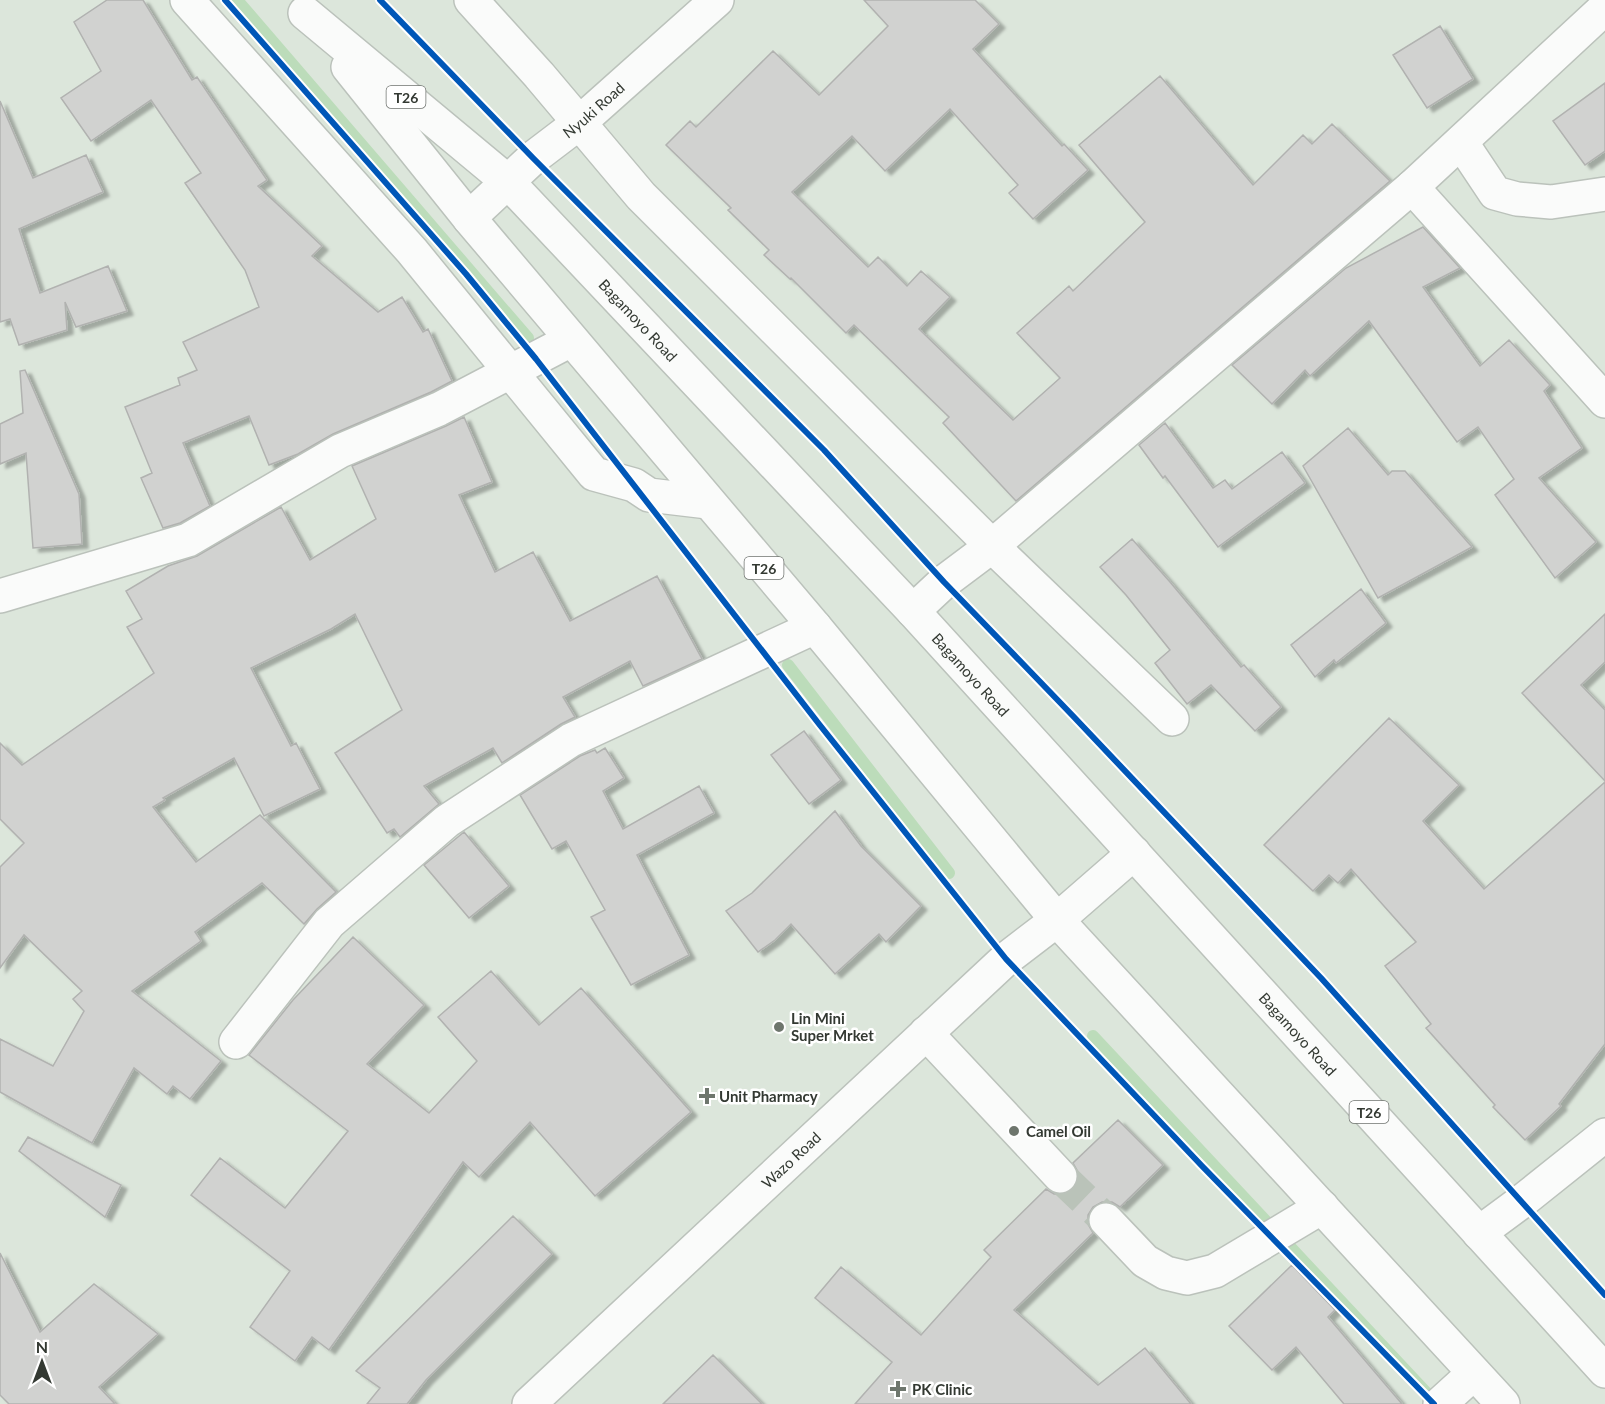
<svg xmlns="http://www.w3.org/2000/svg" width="1605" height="1404" viewBox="0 0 1605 1404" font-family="Lato,sans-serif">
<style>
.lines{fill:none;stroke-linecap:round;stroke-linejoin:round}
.stream{stroke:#bcdcba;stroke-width:12}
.building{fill:#d1d2d0;stroke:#b1b2b0;stroke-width:1.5;filter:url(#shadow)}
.minor-tunnel{stroke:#bac3b9;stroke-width:33;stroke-dasharray:33 16;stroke-linecap:butt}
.minor-casing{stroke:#bbc2bb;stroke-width:36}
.major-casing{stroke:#bbc2bb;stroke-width:36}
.highway-casing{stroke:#bbc2bb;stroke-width:36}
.minor{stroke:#fafbfa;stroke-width:33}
.major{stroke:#fafbfa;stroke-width:33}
.highway{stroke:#fafbfa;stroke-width:33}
.cycleway-casing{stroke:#fff;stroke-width:10}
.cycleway{stroke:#0057b8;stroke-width:6}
.poi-dot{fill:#6e766d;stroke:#fff;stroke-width:2}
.labels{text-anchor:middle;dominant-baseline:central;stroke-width:5;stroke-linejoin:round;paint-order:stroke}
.shield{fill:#fff;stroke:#707470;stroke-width:1.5}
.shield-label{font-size:14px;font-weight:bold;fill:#333932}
.street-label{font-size:15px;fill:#333932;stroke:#fff}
.poi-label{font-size:15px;font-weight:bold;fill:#333932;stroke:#fff;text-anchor:start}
</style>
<defs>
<filter id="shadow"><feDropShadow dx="6" dy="4" stdDeviation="1.5" flood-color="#0004"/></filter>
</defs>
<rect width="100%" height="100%" fill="#dce6db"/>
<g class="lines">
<path class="stream" d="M237,0l291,338
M788,665l161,208
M1093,1036l344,368"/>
</g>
<path class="building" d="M107,0h36l49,80 5,-3 70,103 -9,6 64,60 -10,10 66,56 24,-15 21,35 5,-3 24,52 -21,11 -98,42 -35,20 -29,11 -20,-49 -66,27 27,63 -30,17 -17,5 -22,-50 11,-5 -27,-66 55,-22 -2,-7 19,-8 -14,-28 76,-35 -14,-37 -60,-87 16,-10 -50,-73 -60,41 -30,-43 40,-27 -27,-49z
M864,0h111l24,24 -26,25 89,97 2,-2 24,26 -55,49 -24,-26 9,-8 -68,-76 -65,62 -33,-35 -60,56 76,75 10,-10 29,29 14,-15 29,26 -31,32 94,91 47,-42 -43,-45 52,-47 4,5 72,-69 -66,-77 81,-69 93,109 50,-50 9,9 20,-20 58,57 -374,320 -73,-78 6,-6 -95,-92 -8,8 -55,-55 -1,1 -26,-24 5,-5 -41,-40 3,-2 -65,-63 24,-24 6,6 77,-76 46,44 69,-69z
M1440,26l33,53 -46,29 -34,-53z
M1605,83v68l-20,14 -32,-44z
M0,101l33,77 53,-23 17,37 -84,37 21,64 68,-27 19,45 -51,16 -11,-25 2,28 -48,15 -9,-26 -10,3z
M1423,227l37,41 -37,19 57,79 29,-26 41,45 -6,6 38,57 -43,30 57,64 -41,36 -60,-83 19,-16 -36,-52 -21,15 -88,-121 -59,55 -5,-6 -33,34 -40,-39 114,-97z
M25,370l54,124 3,50 -49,4 -7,-95 -26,11v-40l23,-11 -3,-42z
M464,417l28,65 -33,13 36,77 38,-20 37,69 87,-45 45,83 -59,27 -13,-25 -67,36 12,20 -14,7 -59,39 -9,-15 -69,38 15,18 -39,33 -6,-8 -7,4 -52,-80 67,-43 -47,-96 -24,15 -80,39 40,78 5,-3 24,46 -56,27 -30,-58 -71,40 2,2 -12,7 43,55 64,-47 76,77 -19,17 -13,15 -42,-41 -67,49 6,9 -69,50 89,70 -31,38 -17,-13 -6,8 -33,-26 -42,75 -92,-51v-53l53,27 31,-55 -11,-12 9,-8 -58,-56 -24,33v-101l24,-24 -24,-24v-76l22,22 132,-92 -27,-46 15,-8 -16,-28 42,-25 29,-10 84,-49 29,53 66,-41 -24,-53 94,-40z
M1165,423l48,65 12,-8 7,9 50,-37 23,31 -87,64 -53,-71 -2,2 -24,-33z
M1348,428l40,47 4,-4h13l67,76 -94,51 -75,-132z
M1132,539l38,43 71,85 3,-2 37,42 -26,24 -44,-46 -24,19 -32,-41 15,-13 -44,-55 -26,-28z
M1361,589l25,34 -50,40 -2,-3 -19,17 -24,-32z
M1605,614v48l-24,23 24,25v71l-83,-88z
M1389,718l70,67 -36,36 61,68 121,-107v262l-46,60 2,2 -36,34 -32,-33 2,-2 -69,-77 5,-4 -46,-58 31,-24 -65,-73 -13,14 -9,-8 -16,16 -49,-46z
M804,731l37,49 -32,24 -38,-49z
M605,748l19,30 -21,13 20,38 76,-43 15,27 -77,42 52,100 -58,30 -40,-68 14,-7 -39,-69 -14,8 -32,-54 60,-39 15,-6 2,3z
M835,811l26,35 60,60 -35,36 -7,-8 -44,40 -44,-50 -16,16 -17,12 -32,-41 26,-18z
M464,832l45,54 -40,32 -45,-53z
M353,937l71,68 -57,59 62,49 48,-52 -39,-44 53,-46 48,54 42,-37 110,124 -96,84 -65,-74 -51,55 -16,-15 -134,188 -17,-13 -17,24 -45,-34 40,-56 -99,-76 29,-37 65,50 63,-77 -99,-76 44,-55z
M1118,1120l45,45 -43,42 -8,-5h-10l-9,5 -5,8v9l5,9 -79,77 84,75 47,-37 46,56h-336l37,-42 -77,-64 26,-31 80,68 70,-78 -7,-7 62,-61 8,5h10l9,-5 5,-7v-10l-5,-9z
M28,1137l93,48 -16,32 -86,-66z
M513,1216l39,38 -126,126 -19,24h-40l13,-16 -24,-17z
M0,1253l40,79 54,-48 64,50 -59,53 16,17h-106l-9,-9z
M1292,1265l43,45 -7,7 74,87h-58l-48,-57 -24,23 -43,-44z
M713,1355l49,49h-99z"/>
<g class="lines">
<path class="minor-tunnel" d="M1060,1176l46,44"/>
<defs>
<g id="minor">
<path d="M187,0l225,251 182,223 40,11 15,10 59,7"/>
<path d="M471,0l68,75 102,121 351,350 180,173"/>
<path d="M1461,142l34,51 22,6 34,3 54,-8"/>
<path d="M1412,187l193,214"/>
<path id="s1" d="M469,218l64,-60 46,-35 138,-123"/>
<path d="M0,596l188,-56 152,-89 99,-42 132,-69"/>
<path d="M913,611l31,-29 48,-36 420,-359 193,-179"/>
<path d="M926,1033l134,143"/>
<path d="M236,1042l93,-119 118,-102 124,-81 244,-113"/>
<path d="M1106,1220l39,41 21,12 21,5 28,-7 107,-64"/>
<path d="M1479,1233l42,-31 84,-67"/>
<path d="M1440,1404l34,-31"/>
</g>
<g id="major">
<path id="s2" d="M529,1404l477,-445 51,-39 77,-67"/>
</g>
<g id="highway">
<path id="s3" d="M305,13l202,168 406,430 692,760"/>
<path d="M348,67l121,151 346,409 242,293 446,484"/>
</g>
</defs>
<use href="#minor" class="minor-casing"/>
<use href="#major" class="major-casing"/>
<use href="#highway" class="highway-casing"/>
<use href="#minor" class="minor"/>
<use href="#major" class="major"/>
<use href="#highway" class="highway"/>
<defs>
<path id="cycleway" d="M225,0l241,274 70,85 283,365 187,235 196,207 232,238
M380,0l153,158 291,292 120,132 129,134 248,262 284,317"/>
</defs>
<use href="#cycleway" class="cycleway-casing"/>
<use href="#cycleway" class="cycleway"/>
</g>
<g class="poi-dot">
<circle cx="779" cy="1027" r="6"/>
<path d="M704 1087h6v6h6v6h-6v6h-6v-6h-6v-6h6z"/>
<circle cx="1014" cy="1131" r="6"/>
<path d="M895 1380h6v6h6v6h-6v6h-6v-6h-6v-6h6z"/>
</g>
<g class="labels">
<g class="shield">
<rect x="386.5" y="86" width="39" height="22" rx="4.5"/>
<rect x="744.5" y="557" width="39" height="22" rx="4.5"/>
<rect x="1349.5" y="1101" width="39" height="22" rx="4.5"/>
</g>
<g class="shield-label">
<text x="406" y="97">T26</text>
<text x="764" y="568">T26</text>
<text x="1369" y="1112">T26</text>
</g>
<g class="street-label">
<text stroke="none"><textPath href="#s1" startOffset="165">Nyuki Road</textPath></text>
<text stroke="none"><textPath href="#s3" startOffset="454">Bagamoyo Road</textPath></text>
<text stroke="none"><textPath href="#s3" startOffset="940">Bagamoyo Road</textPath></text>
<text stroke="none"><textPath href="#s3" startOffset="1426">Bagamoyo Road</textPath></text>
<text stroke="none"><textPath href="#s2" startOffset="358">Wazo Road</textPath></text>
</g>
<g class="poi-label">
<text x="791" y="1018">Lin Mini<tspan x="791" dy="17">Super Mrket</tspan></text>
<text x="719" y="1096">Unit Pharmacy</text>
<text x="1026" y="1131">Camel Oil</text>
<text x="912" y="1389">PK Clinic</text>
</g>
</g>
<g transform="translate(42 1362)" stroke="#ffffff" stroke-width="4.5" paint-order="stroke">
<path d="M0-4.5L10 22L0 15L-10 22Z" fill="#333932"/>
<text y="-9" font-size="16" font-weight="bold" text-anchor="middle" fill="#333932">N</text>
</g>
</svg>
